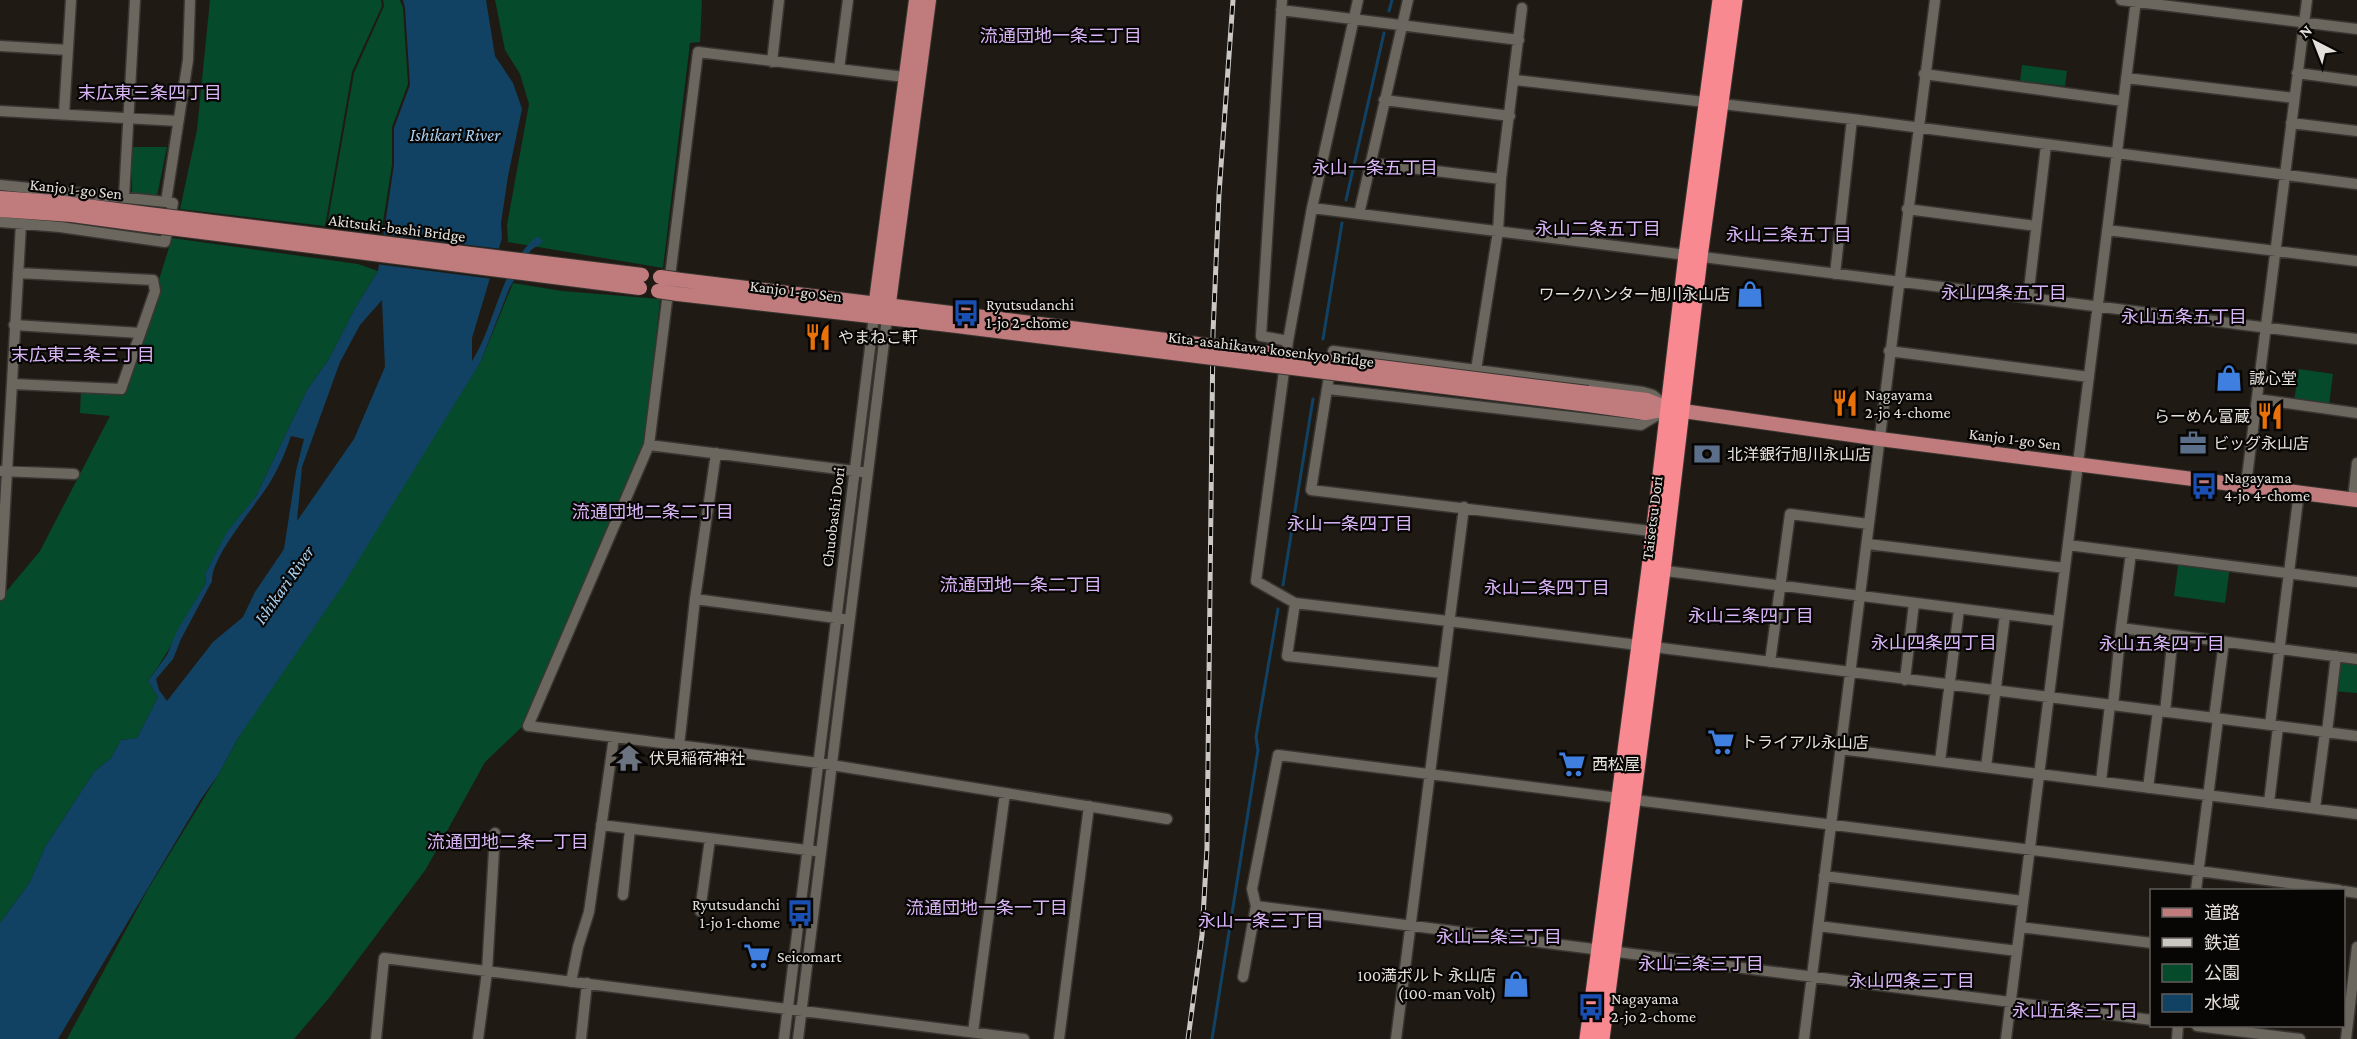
<svg xmlns="http://www.w3.org/2000/svg" width="2357" height="1039" viewBox="0 0 2357 1039" font-family="'Crimson Pro','Noto Sans JP',serif">
<style>
.green{fill:#054a2b}
.water{fill:#114264;fill-rule:evenodd}
.pier{fill:#1f1b14}
.lines{fill:none;stroke-linecap:round;stroke-linejoin:round}
.stream{stroke:#114264;stroke-width:3}
.minor-casing{stroke:#393632;stroke-width:13}
.major-casing{stroke:#393632;stroke-width:16}
.highway-casing{stroke:#393632;stroke-width:17}
.minor{stroke:#6b665e;stroke-width:10}
.major{stroke:#c07b7c;stroke-width:14}
.highway{stroke:#f98990;stroke-width:15}
.rail-casing{stroke:#cbc8c3;stroke-width:5}
.rail{stroke:#080604;stroke-width:3;stroke-dasharray:9;stroke-linecap:butt}
.major-bridge-casing{stroke:#393632;stroke-width:16;stroke-linecap:butt}
.major-bridge{stroke:#c07b7c;stroke-width:14}
.labels{text-anchor:middle;dominant-baseline:central;stroke-width:4.5;stroke-linejoin:round;paint-order:stroke}
.street-label{font-size:16px;fill:#e4e1dc;stroke:#080604}
.poi-label{font-size:16px;fill:#e4e1dc;stroke:#080604;text-anchor:start}
.neighbourhood-label{font-size:18px;fill:#d9b5f8;stroke:#080604}
.water-label{font-size:18px;font-style:italic;fill:#aad2f4;stroke:#080604}
</style>
<rect width="100%" height="100%" fill="#1f1b14"/>
<path class="green" d="M210,0h171l1,6 -30,66 -27,154 -145,-17 17,-79z
M383,0h17l3,8 5,76 -16,43v38l-11,69 -54,-8 27,-153 30,-67z
M495,0h207l-2,42 -10,1 -27,225 -155,-26 -1,-17 22,-121 -9,-30 -15,-24z
M2022,65l45,6 -2,15 -45,-5z
M132,147h35l-10,49 -25,-3z
M172,238l186,26 20,7 -24,39 -25,49 -22,31 -51,106 -29,37 -22,41 1,9c-20,33 -35,67 -58,98l10,16 -21,41 -16,2 -10,18 -17,14 -49,75 -15,35 -30,41v-324l40,-48 70,-135 -30,-3 1,-23 43,1z
M513,283l49,8 98,8 -15,147 -120,278 -40,38 -59,107 -97,129 -35,41h-227l81,-150 70,-114 20,-37 243,-377z
M2299,369l34,5 -4,31 -35,-4z
M2179,559l51,7 -5,37 -51,-7z
M2336,656l21,3v34l-26,-2z"/>
<path class="water" d="M403,0h83l9,56 18,27 9,26 -14,67 -7,47 1,15 -30,100v23c24,-37 29,-98 66,-125l5,6 -12,8 -22,39 -28,72 -138,224 -105,153 -20,37 -17,24 -143,240h-58v-116l30,-41 15,-35 49,-75 17,-14 10,-18 16,-2 21,-41 -10,-16 19,-26 10,-24 29,-48 -1,-9 22,-42 29,-36 51,-106 22,-31 25,-49 24,-39 16,-106v-37l16,-43 -5,-77zM382,300l3,67 -31,72 -57,82 5,-54 38,-105 20,-37zM291,436l13,3 -8,32 -12,78 -29,43 -12,25 -30,25 -46,59 -8,-11 -3,-11 17,-20 8,-20 31,-58c-1,-26 46,-77 60,-102 8,-14 14,-28 19,-43z"/>
<path class="pier" d="M380,234l122,15 -9,30 -117,-15z"/>
<g class="lines">
<path class="stream" d="M1389,11l3,-11
M1346,200l38,-167
M1323,339l19,-116
M1283,585l30,-186
M1212,1039l46,-289 -2,-13 22,-128"/>
<defs>
<path id="minor" d="M1282,0l-21,336 27,5
M1358,0l-46,208 -24,133 -32,240 39,22 153,18 909,115
M2121,0l236,29
M1281,10l238,30
M0,46l68,4
M772,62l7,-62
M839,69l9,-69
M2297,73l60,8
M1924,74l199,27
M913,78l-215,-26 -49,393 -121,281 291,37 348,56
M2126,78l168,20
M1515,80l337,39 505,65
M1384,100l126,16
M0,111l178,10
M64,114l7,-114
M2291,123l66,8
M1370,163l131,16
M0,185l166,17 22,-142 2,-60
M124,197l11,-197
M1312,208l1045,131
M1907,209l129,17
M1359,214l49,-214
M0,222l60,5 105,15 8,-39 -7,-1
M2107,230l250,31
M1835,274l17,-155
M2028,298l18,-153
M14,325l126,8
M1889,351l200,26
M1476,370l22,-139 3,-52 21,-171
M12,384l109,5 34,-98 -2,-11 -135,-7
M1328,389l313,36 20,-12
M2257,399l100,14
M649,445l213,27
M0,471l74,3
M2246,485l61,-485
M2353,499l4,-36
M1659,532l-348,-42 22,-139 310,41 10,3 11,9
M1868,544l197,24
M2068,545l289,37
M1658,570l400,51
M0,595l21,-371
M695,599l148,20
M1295,603l-8,53 155,17
M2121,628l236,31
M1770,662l20,-148 79,10
M1905,680l9,-77
M2113,706l8,-78 10,-75
M2165,712l8,-77
M2214,718l10,-76
M2270,725l29,-233
M2327,732l9,-76
M679,746l16,-147 21,-146
M1840,749l517,65
M1940,761l19,-152
M1986,767l19,-152
M2101,781l9,-76
M2148,788l10,-77
M2269,803l9,-76
M2315,808l10,-76
M601,825l214,26
M1824,876l199,25
M2196,890l22,-171
M2344,891l13,2
M623,895l7,-66
M1256,906l-4,-17 26,-134 921,116 140,19
M700,911l10,-72
M1818,926l199,25
M2020,927l132,16
M1243,977l13,-71 896,114
M571,982l7,-35 11,-35 25,-175
M2197,1026l103,13
M973,1032l32,-239
M376,1039l8,-81 640,81
M478,1039l9,-67 8,-139
M581,1039l6,-56
M784,1039l90,-723
M798,1039l89,-721
M1059,1039l30,-233
M1396,1039l68,-532
M1804,1039l131,-1039
M2006,1039l130,-1039
M2177,1039l1,-13
M2346,1039l11,-92"/>
<path id="major" d="M0,198l55,4 93,12
M0,210l72,5 74,10
M681,280l270,33
M678,294l271,31
M874,316l42,-316
M887,318l42,-318
M1588,393l59,7 22,9 211,30 477,61
M1588,405l57,8 22,-4"/>
<path id="highway" d="M1587,1039l62,-470 37,-314 34,-255
M1602,1039l61,-468 37,-314 35,-257"/>
</defs>
<use href="#minor" class="minor-casing"/>
<use href="#major" class="major-casing"/>
<use href="#highway" class="highway-casing"/>
<use href="#minor" class="minor"/>
<use href="#major" class="major"/>
<use href="#highway" class="highway"/>
<defs>
<path id="rail" d="M1188,1039l14,-104 5,-87 6,-515 6,-139 14,-194"/>
</defs>
<use href="#rail" class="rail-casing"/>
<use href="#rail" class="rail"/>
<defs>
<path id="major-bridge" d="M148,214l494,61
M146,225l494,63
M660,277l21,3
M658,291l20,3
M951,313l637,80
M949,325l639,80"/>
</defs>
<use href="#major-bridge" class="major-bridge-casing"/>
<use href="#major-bridge" class="major-bridge"/>
</g>
<defs>
<symbol id="shop-bare" viewBox="-9 -9 18 18"><path d="M-5-2.5h2.3a2.7 3.5 0 0 1 5.4 0H5L5.5 6h-11ZM-1.5-2.5h3a1.5 2.3 0 0 0-3 0Z" fill="#3f7fe0" stroke="#080604" stroke-width="2.5" paint-order="stroke"/></symbol>
<symbol id="bus-bare" viewBox="-9 -9 18 18"><path d="M-5-6H5V4H4V6H2V4H-2V6H-4V4H-5ZM-3.5-4V0h7V-4ZM-3.5 1.2v1.5H-2V1.2ZM2 1.2v1.5H3.5V1.2Z" fill="#1a4fb4" stroke="#080604" stroke-width="2.5" paint-order="stroke"/></symbol>
<symbol id="restaurant-bare" viewBox="-9 -9 18 18"><path d="M-5-6h1v4h1v-4h1v4h1v-4h1v5L-1.5 .5V6h-2V.5L-5-1ZM5-6V6H3V1.5H1.5Q1.5-4 5-6Z" fill="#e8710a" stroke="#080604" stroke-width="2.5" paint-order="stroke"/></symbol>
<symbol id="office-bare" viewBox="-9 -9 18 18"><path d="M-6-3h4V-5.5h4V-3h4V5H-6ZM-1-4.5V-3h2v-1.5ZM-6 0V1H6V0Z" fill="#5c6f8a" stroke="#080604" stroke-width="2.5" paint-order="stroke"/></symbol>
<symbol id="bank-bare" viewBox="-9 -9 18 18"><path d="M-6-4H6V4H-6ZM0-2.3a2.3 2.3 0 1 0 0 4.6a2.3 2.3 0 1 0 0-4.6Z" fill="#5c6f8a" stroke="#080604" stroke-width="2.5" paint-order="stroke"/></symbol>
<symbol id="supermarket-bare" viewBox="-9 -9 18 18"><path d="M-6-5.5h2.5l.6 2H6L4.5 2H-2.5L-4.4-4H-6ZM-1.5 3.2a1.3 1.3 0 1 0 .1 0ZM3 3.2a1.3 1.3 0 1 0 .1 0Z" fill="#3f7fe0" stroke="#080604" stroke-width="2.5" paint-order="stroke"/></symbol>
<symbol id="temple-bare" viewBox="-9 -9 18 18"><path d="M0-6L5-2H3V0L6.5 2.5H4V6H1.5V3h-3V6H-4V2.5H-6.5L-3 0V-2H-5Z" fill="#6b7280" stroke="#080604" stroke-width="2.5" paint-order="stroke"/></symbol>
</defs>
<g fill-rule="evenodd">
<use href="#shop-bare" x="1731" y="275" width="38" height="38"/>
<use href="#bus-bare" x="947" y="294" width="38" height="38"/>
<use href="#restaurant-bare" x="799" y="318" width="38" height="38"/>
<use href="#shop-bare" x="2210" y="359" width="38" height="38"/>
<use href="#restaurant-bare" x="1826" y="384" width="38" height="38"/>
<use href="#restaurant-bare" x="2251" y="397" width="38" height="38"/>
<use href="#office-bare" x="2174" y="424" width="38" height="38"/>
<use href="#bank-bare" x="1688" y="435" width="38" height="38"/>
<use href="#bus-bare" x="2185" y="467" width="38" height="38"/>
<use href="#supermarket-bare" x="1702" y="723" width="38" height="38"/>
<use href="#temple-bare" x="610" y="739" width="38" height="38"/>
<use href="#supermarket-bare" x="1553" y="745" width="38" height="38"/>
<use href="#bus-bare" x="781" y="894" width="38" height="38"/>
<use href="#supermarket-bare" x="738" y="937" width="38" height="38"/>
<use href="#shop-bare" x="1497" y="965" width="38" height="38"/>
<use href="#bus-bare" x="1572" y="988" width="38" height="38"/>
</g>
<g class="labels">
<g class="street-label">
<text transform="translate(76 189) rotate(6)">Kanjo 1-go Sen</text>
<text transform="translate(397 228) rotate(7)">Akitsuki-bashi Bridge</text>
<text transform="translate(796 291) rotate(7)">Kanjo 1-go Sen</text>
<text transform="translate(1271 349) rotate(7)">Kita-asahikawa kosenkyo Bridge</text>
<text transform="translate(2015 439) rotate(7)">Kanjo 1-go Sen</text>
<text transform="translate(833 517) rotate(-83)">Chuobashi Dori</text>
<text transform="translate(1652 518) rotate(-83)">Taisetsu Dori</text>
</g>
<g class="poi-label">
<text x="1730" y="294" text-anchor="end">ワークハンター旭川永山店</text>
<text x="986" y="304">Ryutsudanchi<tspan x="986" dy="18">1-jo 2-chome</tspan></text>
<text x="838" y="337">やまねこ軒</text>
<text x="2249" y="378">誠心堂</text>
<text x="1865" y="394">Nagayama<tspan x="1865" dy="18">2-jo 4-chome</tspan></text>
<text x="2250" y="416" text-anchor="end">らーめん富蔵</text>
<text x="2213" y="443">ビッグ永山店</text>
<text x="1727" y="454">北洋銀行旭川永山店</text>
<text x="2224" y="477">Nagayama<tspan x="2224" dy="18">4-jo 4-chome</tspan></text>
<text x="1741" y="742">トライアル永山店</text>
<text x="649" y="758">伏見稲荷神社</text>
<text x="1592" y="764">西松屋</text>
<text x="780" y="904" text-anchor="end">Ryutsudanchi<tspan x="780" dy="18">1-jo 1-chome</tspan></text>
<text x="777" y="956">Seicomart</text>
<text x="1496" y="975" text-anchor="end">100満ボルト 永山店<tspan x="1496" dy="18">(100-man Volt)</tspan></text>
<text x="1611" y="998">Nagayama<tspan x="1611" dy="18">2-jo 2-chome</tspan></text>
</g>
<g class="neighbourhood-label">
<text x="1061" y="36">流通団地一条三丁目</text>
<text x="150" y="93">末広東三条四丁目</text>
<text x="1375" y="168">永山一条五丁目</text>
<text x="1598" y="229">永山二条五丁目</text>
<text x="1789" y="235">永山三条五丁目</text>
<text x="2004" y="293">永山四条五丁目</text>
<text x="2184" y="317">永山五条五丁目</text>
<text x="83" y="355">末広東三条三丁目</text>
<text x="653" y="512">流通団地二条二丁目</text>
<text x="1350" y="524">永山一条四丁目</text>
<text x="1021" y="585">流通団地一条二丁目</text>
<text x="1547" y="588">永山二条四丁目</text>
<text x="1751" y="616">永山三条四丁目</text>
<text x="1934" y="643">永山四条四丁目</text>
<text x="2162" y="644">永山五条四丁目</text>
<text x="508" y="842">流通団地二条一丁目</text>
<text x="987" y="908">流通団地一条一丁目</text>
<text x="1261" y="921">永山一条三丁目</text>
<text x="1499" y="937">永山二条三丁目</text>
<text x="1701" y="964">永山三条三丁目</text>
<text x="1912" y="981">永山四条三丁目</text>
<text x="2075" y="1011">永山五条三丁目</text>
</g>
<g class="water-label">
<text x="455" y="135">Ishikari River</text>
<text transform="translate(284 585) rotate(-55)">Ishikari River</text>
</g>
</g>
<rect x="2150" y="889" width="195" height="138" fill="#080604" stroke="#605e5a" stroke-width="1.5"/>
<rect x="2162" y="908" width="30" height="9" fill="#c07b7c" stroke="#605e5a" stroke-width="1.5"/>
<text x="2204" y="919" font-size="18" fill="#e4e1dc">道路</text>
<rect x="2162" y="938" width="30" height="9" fill="#cbc8c3" stroke="#605e5a" stroke-width="1.5"/>
<text x="2204" y="949" font-size="18" fill="#e4e1dc">鉄道</text>
<rect x="2162" y="964" width="30" height="18" fill="#054a2b" stroke="#605e5a" stroke-width="1.5"/>
<text x="2204" y="979" font-size="18" fill="#e4e1dc">公園</text>
<rect x="2162" y="994" width="30" height="18" fill="#114264" stroke="#605e5a" stroke-width="1.5"/>
<text x="2204" y="1009" font-size="18" fill="#e4e1dc">水域</text>
<g transform="translate(2315 42) rotate(318)" stroke="#080604" stroke-width="4.5" paint-order="stroke">
<path d="M0-4.5L10 22L0 15L-10 22Z" fill="#e4e1dc"/>
<text y="-9" font-size="16" font-weight="bold" text-anchor="middle" fill="#e4e1dc">N</text>
</g>
</svg>
